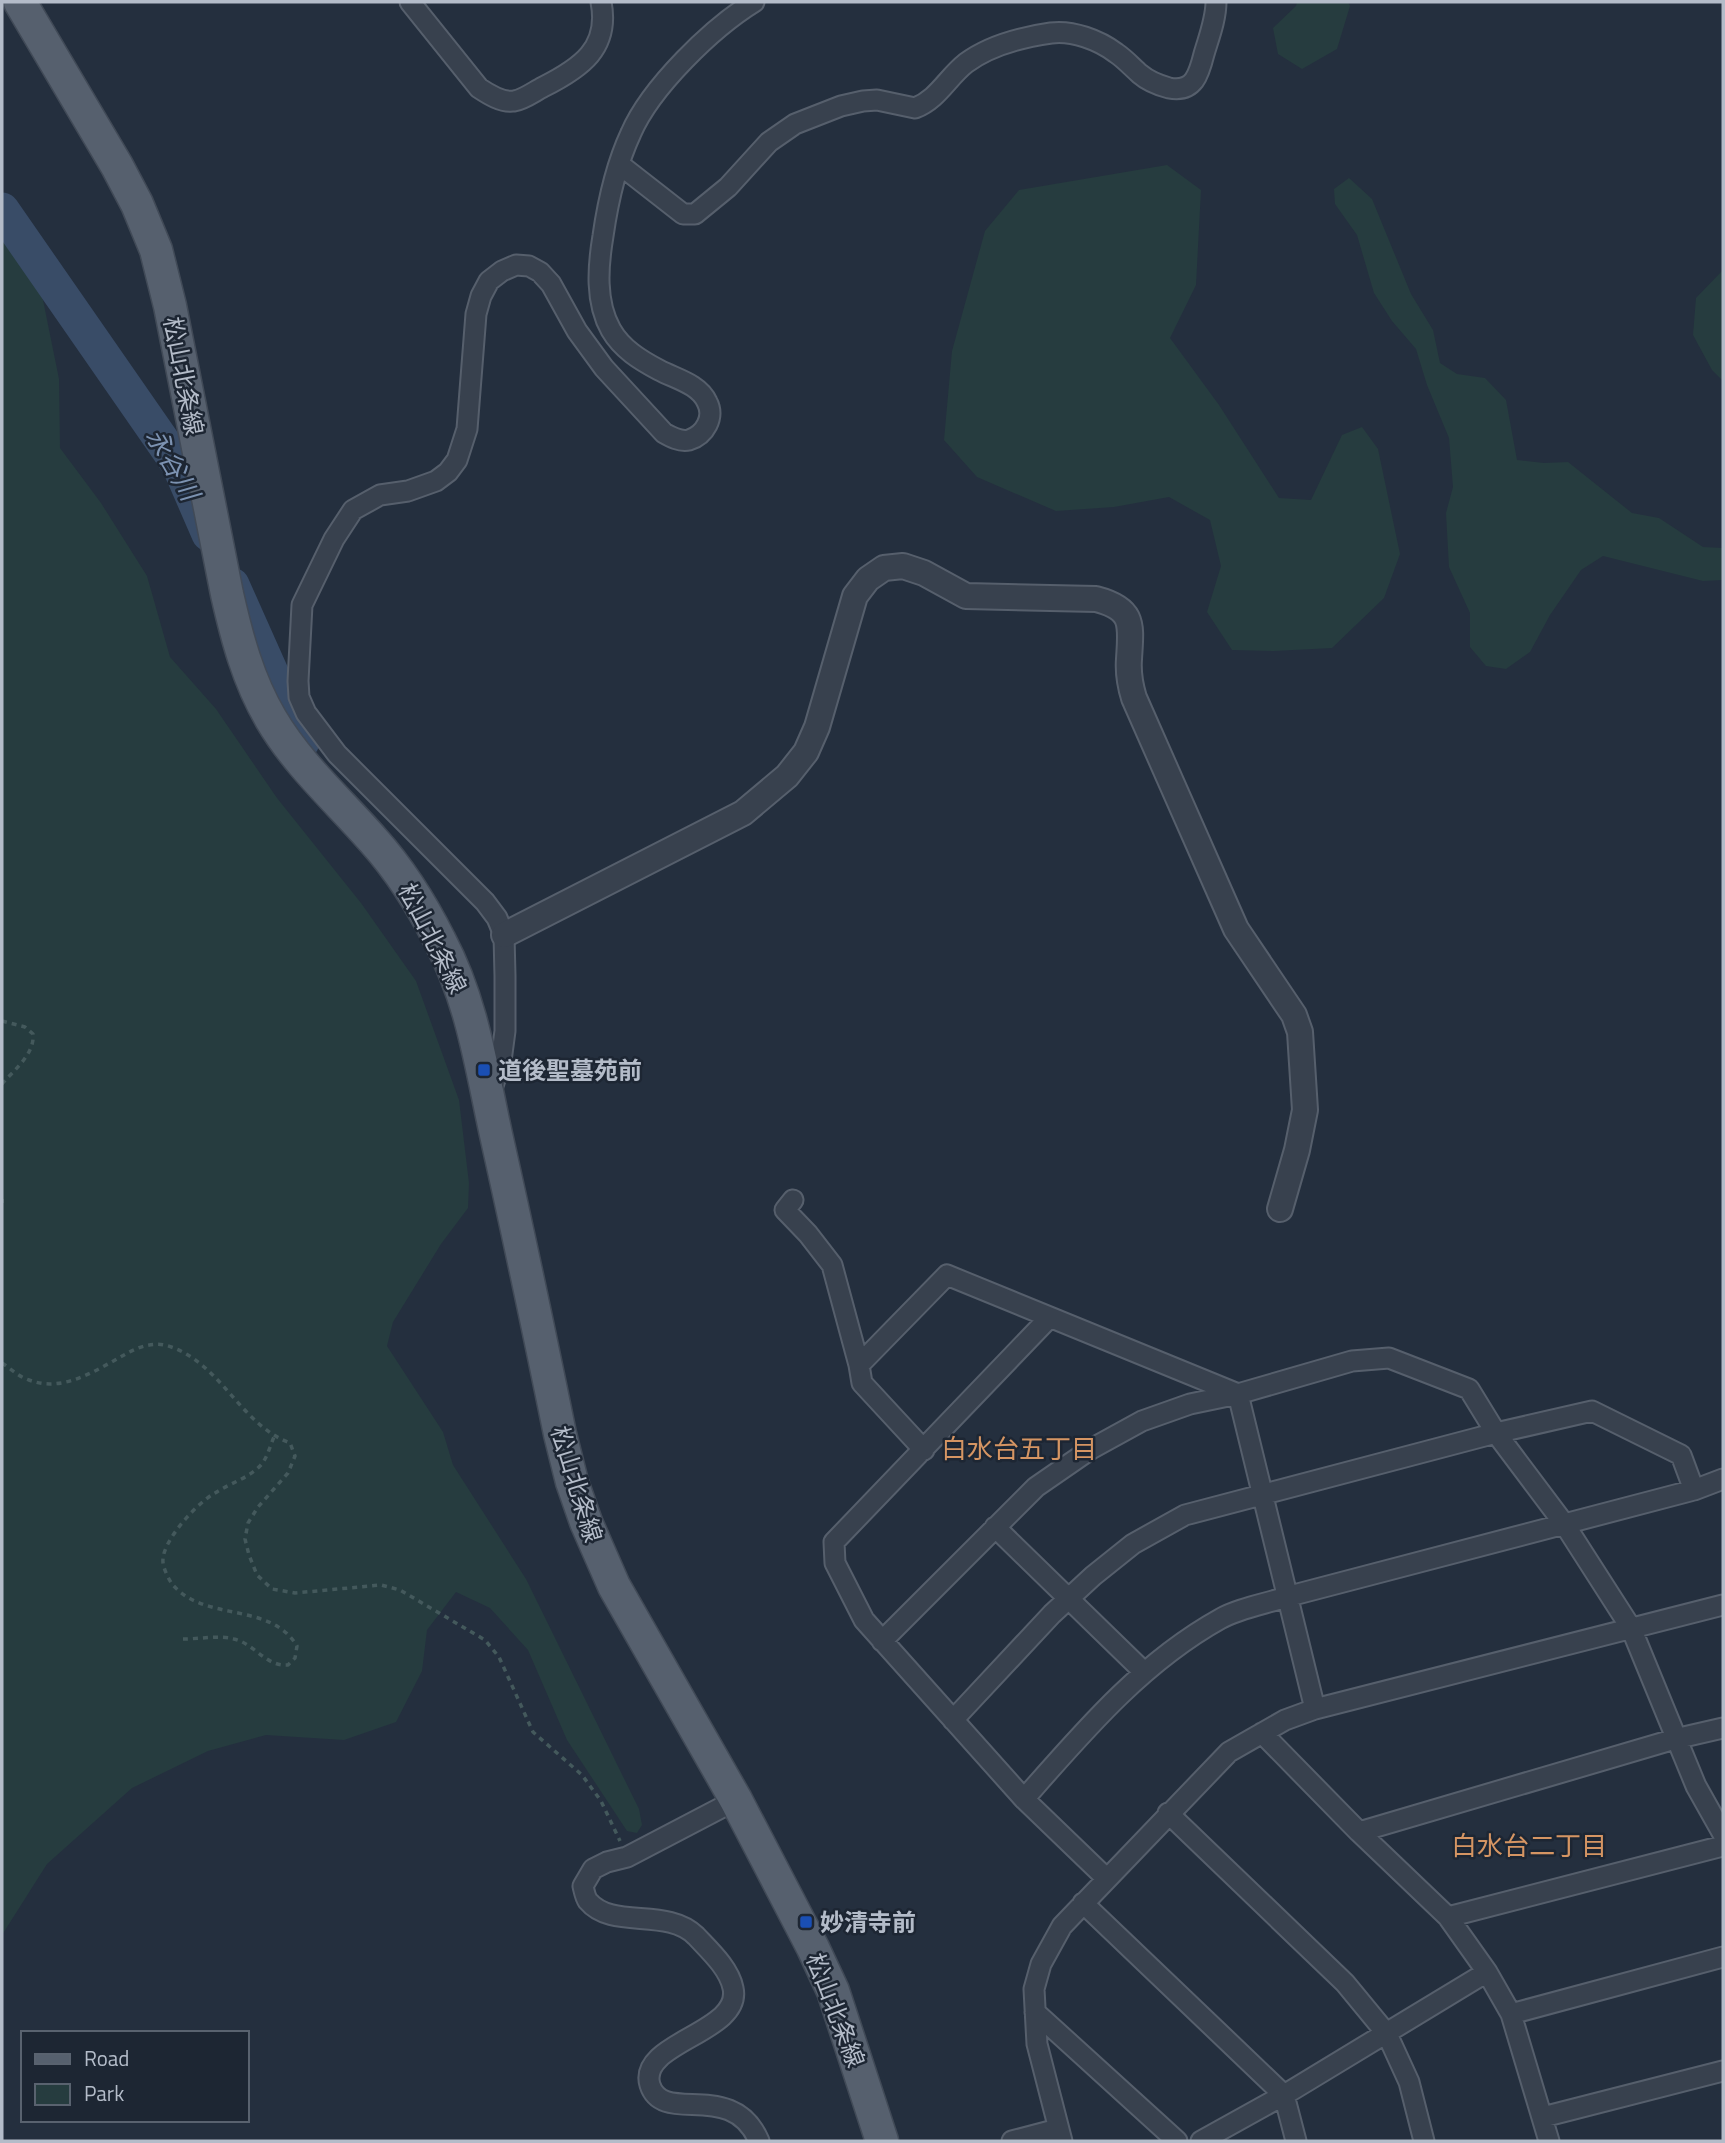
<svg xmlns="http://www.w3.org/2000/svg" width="1725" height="2143" viewBox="0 0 1725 2143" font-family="'Titillium Web','Noto Sans JP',sans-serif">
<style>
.green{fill:#263c3f}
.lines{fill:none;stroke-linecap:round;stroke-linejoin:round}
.river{stroke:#394c67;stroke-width:35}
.minor-casing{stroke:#565f6c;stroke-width:23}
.tertiary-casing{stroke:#565f6c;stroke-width:28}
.primary-casing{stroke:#414a57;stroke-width:35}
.path{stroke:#44595c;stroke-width:3.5;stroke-dasharray:5 5;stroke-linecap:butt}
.minor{stroke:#38414e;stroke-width:19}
.tertiary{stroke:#38414e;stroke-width:24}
.primary{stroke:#56606e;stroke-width:32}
.transit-dot{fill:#1a4fb4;stroke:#1d2633;stroke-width:2.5}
.labels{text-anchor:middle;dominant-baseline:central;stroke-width:5;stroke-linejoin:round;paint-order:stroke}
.street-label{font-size:24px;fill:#b4bcc9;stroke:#1d2633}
.poi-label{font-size:24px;font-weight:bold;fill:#b4bcc9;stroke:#1d2633;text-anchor:start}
.water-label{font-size:26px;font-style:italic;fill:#7c92b1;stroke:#1d2633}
.neighbourhood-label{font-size:26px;fill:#d59563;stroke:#1d2633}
</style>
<rect width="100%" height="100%" fill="#242f3e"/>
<path class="green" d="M1297,2h51l2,4 -13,43 -35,20 -24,-15 -5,-26 23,-22z
M1167,165l34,25 -5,95 -26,53 49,67 60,93 32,2 31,-65 20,-8 16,22 22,105 -16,44 -52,50 -58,3 -42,-1 -25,-38 14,-46 -11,-46 -41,-23 -55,10 -58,4 -79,-34 -33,-37 8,-89 33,-120 34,-41z
M1349,178l23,21 39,95 22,36 7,33 17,11 28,4 21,22 11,60 27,3 24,-1 64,51 27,5 44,29 20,1v32l-20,1 -100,-25 -22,14 -31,45 -20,37 -24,17 -20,-3 -16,-19v-34l-21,-46 -3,-54 7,-26 -4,-49 -22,-53 -11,-36 -24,-28 -18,-28 -17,-58 -22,-31 -1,-15z
M2,226l20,31 21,43 16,79 1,69 41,55 46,73 23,81 46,52 61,89 84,105 55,78 43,119 10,83 -1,25 -27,36 -48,78 -6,24 56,86 10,33 73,114 113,230 3,16 -5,8 -10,-2 -60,-91 -39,-90 -38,-42 -34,-16 -29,38 -5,41 -26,51 -52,18 -78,-5 -58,16 -76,37 -85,76 -45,71z
M1723,270v111l-11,-11 -19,-35 3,-37z"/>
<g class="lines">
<path class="river" d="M2,210l177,255 30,69
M232,585l70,157"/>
<defs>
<path id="minor" d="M410,2l69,86c9,6 23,15 35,13 9,-1 21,-10 29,-14 38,-19 67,-39 58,-85
M619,164l64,50h12l33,-27 41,-45 26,-18 46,-18 22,-5 14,-1 38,8c23,-9 32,-30 51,-45 23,-17 57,-26 85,-30 21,-3 48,7 65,20 9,6 16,14 24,21 8,7 18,11 29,14 25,5 30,-14 35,-34 5,-17 12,-35 12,-52
M491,1092l10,-31 4,-30v-55l-1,-41 -7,-17 -12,-16 -148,-148 -31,-41 -7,-16 -1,-16 4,-76 32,-66 19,-29 27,-15 28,-4 28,-10 12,-9 9,-12 10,-31 9,-115 5,-18 8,-15 13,-10 14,-6 13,1 11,6 11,12 26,47 27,37 60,65c7,4 16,9 25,7 16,-5 26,-23 18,-38 -8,-18 -31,-23 -48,-32 -19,-10 -37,-21 -48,-40 -16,-28 -13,-64 -8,-94 5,-35 13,-71 28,-103 20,-46 81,-105 123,-131
M793,1200l-8,10 23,24 24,31 27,100
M1049,1318l-215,224 1,21 29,57 160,179 82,79
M1238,1394l77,315
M924,1450l-62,-67 -3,-18 88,-90 291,119
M995,1527l149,145
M882,1641l154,-154 55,-38 51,-28 48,-17 48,-10 114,-33 37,-3 80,31 27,44 69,92 66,103 65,158 27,48
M953,1720l99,-106 41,-38 40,-32 52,-29 311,-82 96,-22 89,44 13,35
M1262,1733l97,99 89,85 39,55 24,42 38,127
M1024,1799c59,-67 117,-136 196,-180 19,-11 45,-15 66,-22l408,-107 29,-11
M736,1800l-109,57 -20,5 -14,7 -10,17c1,4 2,11 5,15 24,29 79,6 108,35 13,14 33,32 37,52 10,45 -96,54 -83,97 13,41 82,-7 109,56
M1168,1813l177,170 42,51 22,48 15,59
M1359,1832l316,-93 48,-11
M1083,1903l201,192 12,46
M1448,1917l275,-71
M1035,2012l142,129
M1511,2014l212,-57
M1543,2117l180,-46
M1012,2141l46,-12
M1062,2141l-25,-97 -3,-55 7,-25 21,-38 167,-174 56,-32 30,-11 408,-104
M1201,2141l83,-46 203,-123"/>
<path id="tertiary" d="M504,935l239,-122 44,-37 19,-24 11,-25 38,-131 13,-17 16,-11 19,-2 21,7 42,23 130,3c39,10 35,26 33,60 -1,13 1,26 5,39l102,231 58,86 6,17 5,78 -8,40 -17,59"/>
<path id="primary" d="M20,2l97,164 20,38 19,46 14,56 57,288c10,44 21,86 44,125 27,46 67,81 102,121 27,30 49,65 67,101 33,62 42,131 57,198 22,98 43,197 63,295l12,48 14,40 28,64 122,214 77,148 20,43 49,150"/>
</defs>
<use href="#minor" class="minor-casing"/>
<use href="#tertiary" class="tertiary-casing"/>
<use href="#primary" class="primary-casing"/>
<path class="path" d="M2,1021l23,6 8,7c2,20 -19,36 -31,50
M2,1199v4
M2,1363c8,5 17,14 27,17 33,13 66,-9 95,-25 12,-7 27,-13 41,-10 55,15 74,79 125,98l5,13 -7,17 -30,34 -10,16 -3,16 4,16 8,20 15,14 23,4 86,-8 19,5 85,50 14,17 34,75 49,43 19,26 19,40
M183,1639c16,0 36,-4 51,0 21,5 32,28 54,26l7,-7 2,-12c-27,-45 -92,-23 -125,-62 -4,-6 -10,-18 -9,-25 1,-20 35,-57 52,-66 15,-10 32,-14 45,-27 7,-7 10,-20 14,-29"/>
<use href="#minor" class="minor"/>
<use href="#tertiary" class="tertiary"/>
<use href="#primary" class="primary"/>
</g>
<g class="transit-dot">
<rect x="477" y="1063" width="14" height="14" rx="3.5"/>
<rect x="799" y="1915" width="14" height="14" rx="3.5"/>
</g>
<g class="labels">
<g class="street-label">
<text transform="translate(184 376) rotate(79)">松山北条線</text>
<text transform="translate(433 938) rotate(63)">松山北条線</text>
<text transform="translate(577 1484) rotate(73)">松山北条線</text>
<text transform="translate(836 2010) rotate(69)">松山北条線</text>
</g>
<g class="poi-label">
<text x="498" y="1070">道後聖墓苑前</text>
<text x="820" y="1922">妙清寺前</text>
</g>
<g class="water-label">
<text transform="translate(173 464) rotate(60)">永谷川</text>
</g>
<g class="neighbourhood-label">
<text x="1019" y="1448">白水台五丁目</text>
<text x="1529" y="1845">白水台二丁目</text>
</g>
</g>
<rect width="1725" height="2143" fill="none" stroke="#b4bcc9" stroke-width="7"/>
<rect x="21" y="2031" width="228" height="91" fill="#1d2633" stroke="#59626f" stroke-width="2"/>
<rect x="35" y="2054" width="35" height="10" fill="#56606e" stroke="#59626f" stroke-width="2"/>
<text x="84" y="2066" font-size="21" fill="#b4bcc9">Road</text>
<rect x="35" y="2084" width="35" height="21" fill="#263c3f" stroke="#59626f" stroke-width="2"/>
<text x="84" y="2101" font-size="21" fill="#b4bcc9">Park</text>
</svg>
